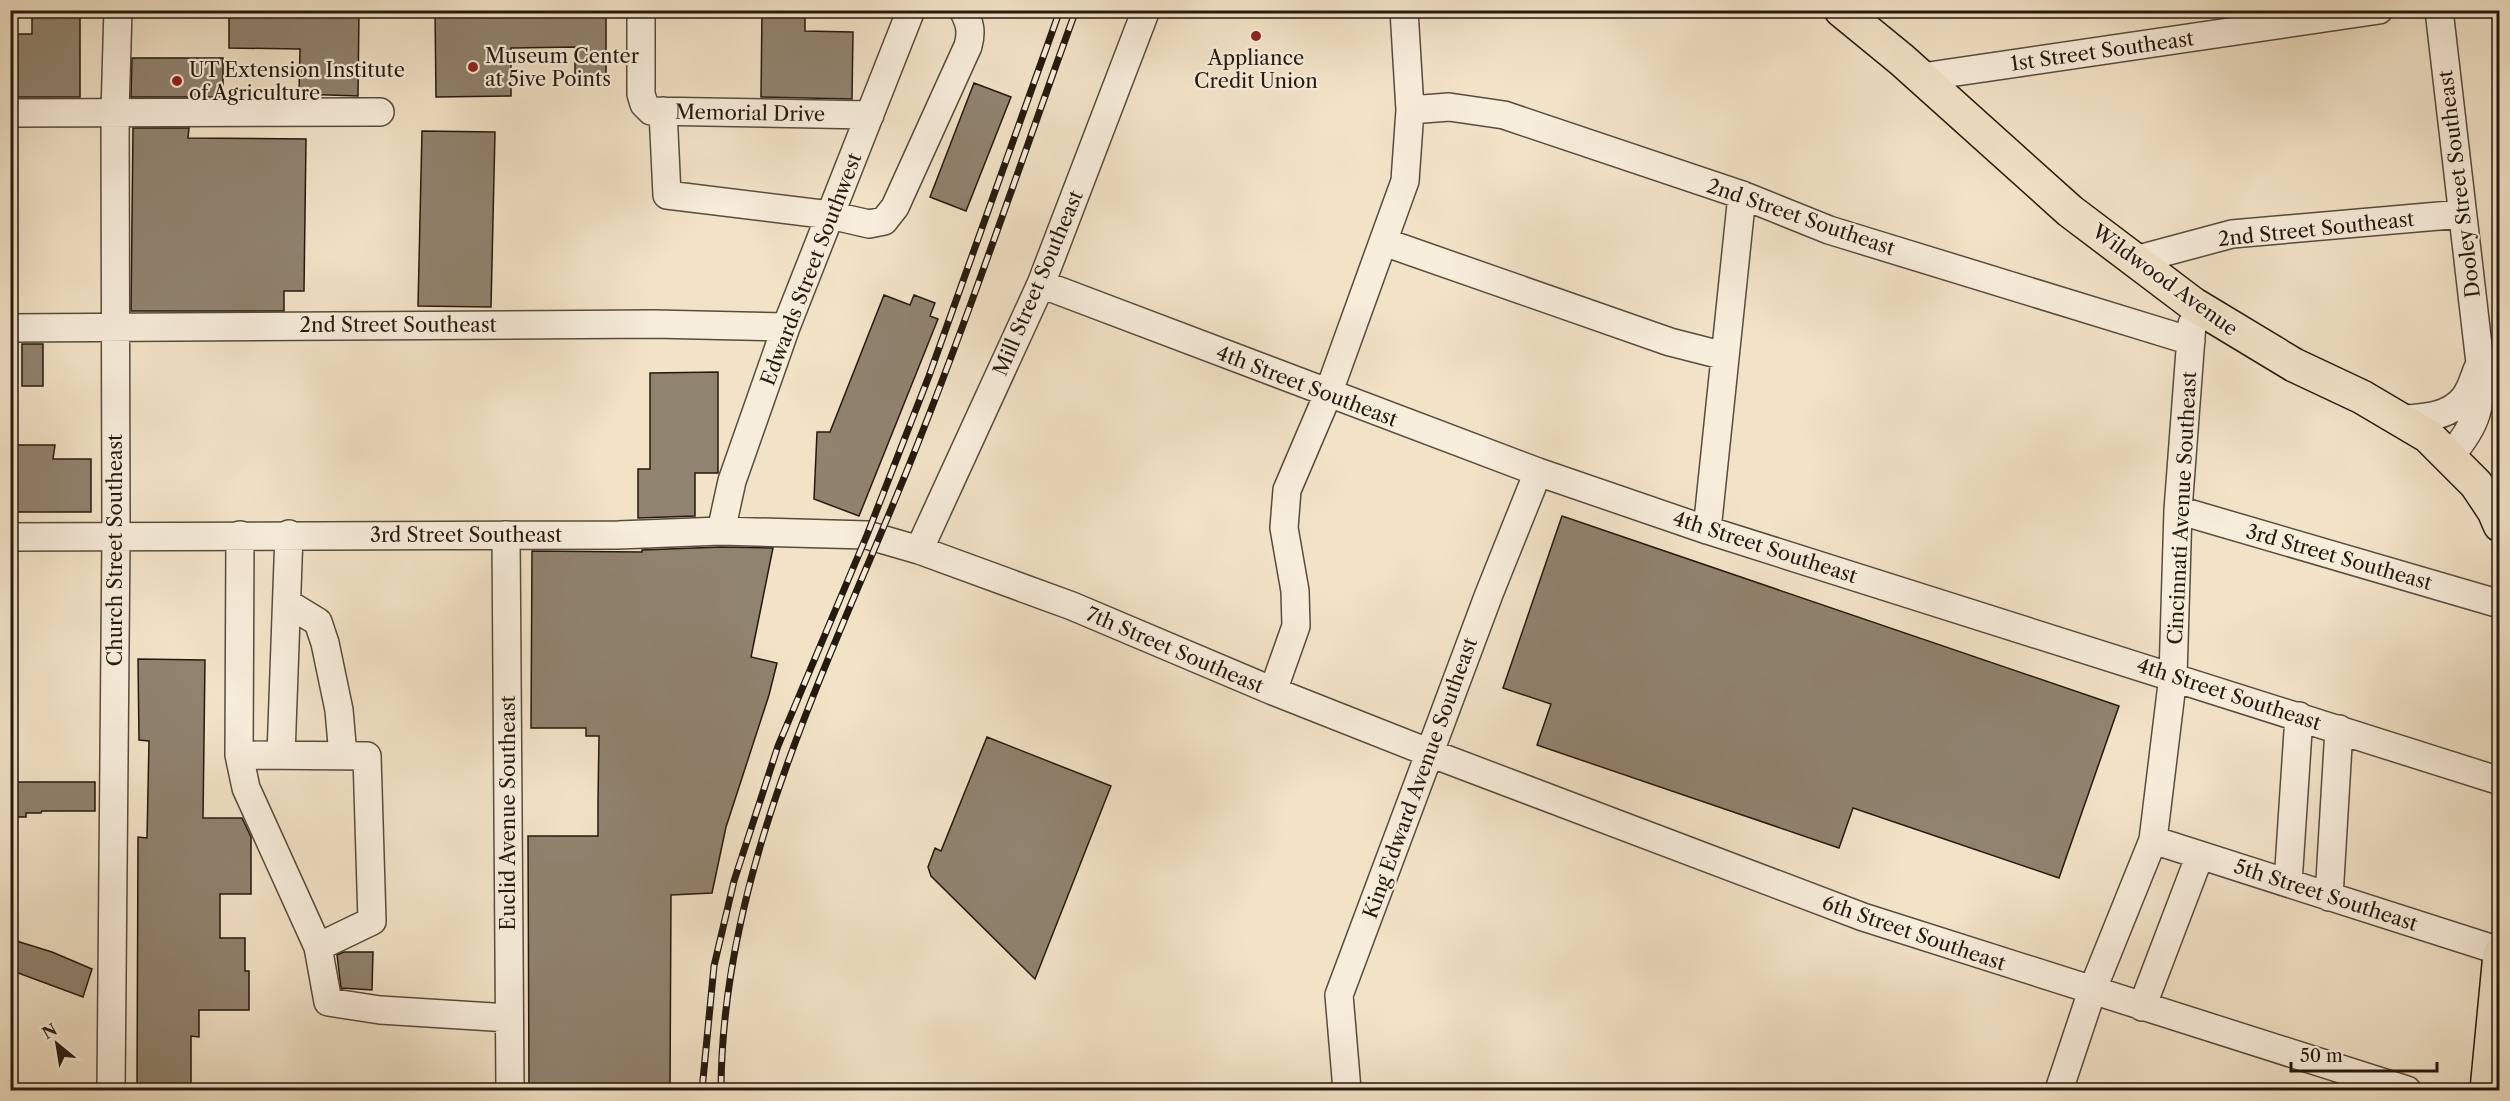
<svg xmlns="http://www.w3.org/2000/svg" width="2510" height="1101" viewBox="0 0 2510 1101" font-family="'Libre Caslon Text',serif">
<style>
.building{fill:#90836f;stroke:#251a0f;stroke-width:1.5}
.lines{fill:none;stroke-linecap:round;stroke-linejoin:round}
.minor-casing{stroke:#584c3d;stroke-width:30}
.major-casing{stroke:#251a0f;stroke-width:36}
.minor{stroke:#f7eddb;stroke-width:27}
.major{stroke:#f2e3c7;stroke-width:33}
.rail-casing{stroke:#251a0f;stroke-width:7}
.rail{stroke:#f7eddb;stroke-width:4.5;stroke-dasharray:14;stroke-linecap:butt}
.poi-dot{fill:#8f2418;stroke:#f7eddb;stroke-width:2}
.labels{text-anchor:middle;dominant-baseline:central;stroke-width:4.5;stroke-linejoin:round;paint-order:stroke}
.street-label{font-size:20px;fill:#251a0f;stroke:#f7eddb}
.poi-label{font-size:20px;fill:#251a0f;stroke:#f7eddb;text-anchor:start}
</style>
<rect width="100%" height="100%" fill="#f2e3c7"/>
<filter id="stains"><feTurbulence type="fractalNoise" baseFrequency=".00333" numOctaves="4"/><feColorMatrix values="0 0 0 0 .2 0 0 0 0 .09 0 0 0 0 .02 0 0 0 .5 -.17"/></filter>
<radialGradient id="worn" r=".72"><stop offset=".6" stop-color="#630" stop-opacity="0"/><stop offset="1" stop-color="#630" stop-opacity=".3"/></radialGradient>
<path class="building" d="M32,10h48v87h-64v-63h16z
M229,10h130l-1,86 -59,-2 1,-45 -71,-1z
M435,10h171v76h-31v-39l-64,1v48l-75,1z
M762,10h43v21l48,1 -1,67 -91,-2z
M132,58h91v39h-92z
M974,83l37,14 -45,114 -36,-14z
M133,128h56l-1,10 118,1 -2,152h-20v20h-153z
M422,131l73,1 -4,175 -73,-1z
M884,295l26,10 4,-10 21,8 -5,13 8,3 -79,197 -45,-17 3,-67h13z
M22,344h21v42h-21z
M718,372v101h-23v43l-57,2v-49h12v-96z
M10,445h45l-2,14h38v53h-81z
M1562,516l557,190 -60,172 -206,-70 -14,40 -302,-103 14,-41 -48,-16z
M721,547l52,1 -22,109 26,6 -8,32 -43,132 -14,66 -41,2 -1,195h-141l-1,-254h70v-36l1,-64h-13v-8h-55l1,-177 110,1v-2z
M138,659l67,1 -2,158h39l9,19v57h-31v44h25v33h4v39h-50v27l-8,-1v54h-54l1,-253 9,1 2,-97 -10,-1z
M987,737l124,49 -76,193 -104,-103 -3,-9 7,-19 6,3z
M10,782h85v29h-53l-1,2h-15v4h-16z
M10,939l42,13 40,17 -9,28 -73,-27z
M344,952h29l-1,38 -31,-2 -4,-33z"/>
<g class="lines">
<defs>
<path id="minor" d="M641,10v84l3,10 7,7 219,4
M2439,10l41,353c2,42 -2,61 -30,93
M1909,66l13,11 457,-67
M1410,110l39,-3 55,8 238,80 87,35 362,111
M663,111l4,84 163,20 39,9 15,-3 11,-14 73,-161c4,-14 2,-23 -5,-36
M10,113l370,-1
M1384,242l286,100 55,14
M2135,260l97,-26 230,-20
M1041,284l497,188 169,58 793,251
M10,328l644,-4 132,3
M2404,419c22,-1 47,-3 61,-22 6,-8 9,-19 12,-27
M2178,510l322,94
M1707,530l35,-335
M721,531l11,-50 54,-154 125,-317
M506,535l4,555
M10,537l608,-2 103,-4 146,4 52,15 153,56 201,85 157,62 433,164 544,173
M919,550l122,-266 105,-274
M287,603l31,19 7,21 14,67 4,46
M1273,691l23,-65 -1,-35 -11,-63 3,-38 41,-96 77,-213 5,-71 -6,-100
M239,755l128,1 5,165 -54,26 -72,-159 -7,-33 1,-220
M281,755l8,-221
M2153,840l347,111
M2288,883l11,-167
M2329,897l10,-168
M318,947l10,55 52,8 129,8
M2142,1007l58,-152
M111,1090l5,-555 -1,-423 3,-102
M1347,1090l-8,-95 150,-401 49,-122
M2059,1090l33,-99 61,-151 20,-164 5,-166 14,-186"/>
<path id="major" d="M1841,10l61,50 168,151 123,93 101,61 68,32 66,39 48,48 18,27 6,14
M2487,1090l13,-136"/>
</defs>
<use href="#minor" class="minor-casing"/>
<use href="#major" class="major-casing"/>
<use href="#minor" class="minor"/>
<use href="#major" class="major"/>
<defs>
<path id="rail" d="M702,1090l12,-124 20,-85 44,-135 89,-211 62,-159 131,-366
M721,1090c1,-222 108,-425 189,-627 60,-149 111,-302 166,-453"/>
</defs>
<use href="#rail" class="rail-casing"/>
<use href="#rail" class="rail"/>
</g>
<g class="poi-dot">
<circle cx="1256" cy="36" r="6"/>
<circle cx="473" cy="67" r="6"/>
<circle cx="177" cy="81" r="6"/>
</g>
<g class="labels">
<g class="street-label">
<text transform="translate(2102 51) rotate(-8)">1st Street Southeast</text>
<text transform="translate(750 113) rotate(1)">Memorial Drive</text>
<text transform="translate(2459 184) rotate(-97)">Dooley Street Southeast</text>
<text transform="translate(1801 217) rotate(19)">2nd Street Southeast</text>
<text transform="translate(2316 229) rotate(-6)">2nd Street Southeast</text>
<text transform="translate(811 269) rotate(-69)">Edwards Street Southwest</text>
<text transform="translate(2165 280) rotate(36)">Wildwood Avenue</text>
<text transform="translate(1038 283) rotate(-67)">Mill Street Southeast</text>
<text x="398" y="325">2nd Street Southeast</text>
<text transform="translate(1307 386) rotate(21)">4th Street Southeast</text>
<text transform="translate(2182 508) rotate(-87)">Cincinnati Avenue Southeast</text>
<text x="466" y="535">3rd Street Southeast</text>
<text transform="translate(1765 547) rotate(18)">4th Street Southeast</text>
<text transform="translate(115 550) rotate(-90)">Church Street Southeast</text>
<text transform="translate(2339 557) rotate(16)">3rd Street Southeast</text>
<text transform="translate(1175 650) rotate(23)">7th Street Southeast</text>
<text transform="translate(2229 694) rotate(18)">4th Street Southeast</text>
<text transform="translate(1420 778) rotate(-70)">King Edward Avenue Southeast</text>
<text transform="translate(508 813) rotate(-90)">Euclid Avenue Southeast</text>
<text transform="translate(2326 895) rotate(18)">5th Street Southeast</text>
<text transform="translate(1914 933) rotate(19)">6th Street Southeast</text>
</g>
<g class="poi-label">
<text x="485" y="56">Museum Center<tspan x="485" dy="23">at 5ive Points</tspan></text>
<text x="1256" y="58" text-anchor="middle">Appliance<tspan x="1256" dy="23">Credit Union</tspan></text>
<text x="189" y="70">UT Extension Institute<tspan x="189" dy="23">of Agriculture</tspan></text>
</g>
</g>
<rect width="2510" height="1101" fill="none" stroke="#f2e3c7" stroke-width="36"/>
<rect x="12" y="12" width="2486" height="1077" fill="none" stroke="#251a0f" stroke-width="3"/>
<rect x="18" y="18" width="2474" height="1065" fill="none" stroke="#251a0f" stroke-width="1.5"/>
<g transform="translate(57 1044) rotate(330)" stroke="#f7eddb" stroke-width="4.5" paint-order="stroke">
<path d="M0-4.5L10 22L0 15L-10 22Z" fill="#251a0f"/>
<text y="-9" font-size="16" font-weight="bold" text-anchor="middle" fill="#251a0f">N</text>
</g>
<path d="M2291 1062v9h146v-9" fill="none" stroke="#251a0f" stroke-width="3"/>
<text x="2300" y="1062" font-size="18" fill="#251a0f" stroke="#f7eddb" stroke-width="4.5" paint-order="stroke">50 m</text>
<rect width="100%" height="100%" filter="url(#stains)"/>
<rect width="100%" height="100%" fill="url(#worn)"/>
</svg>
